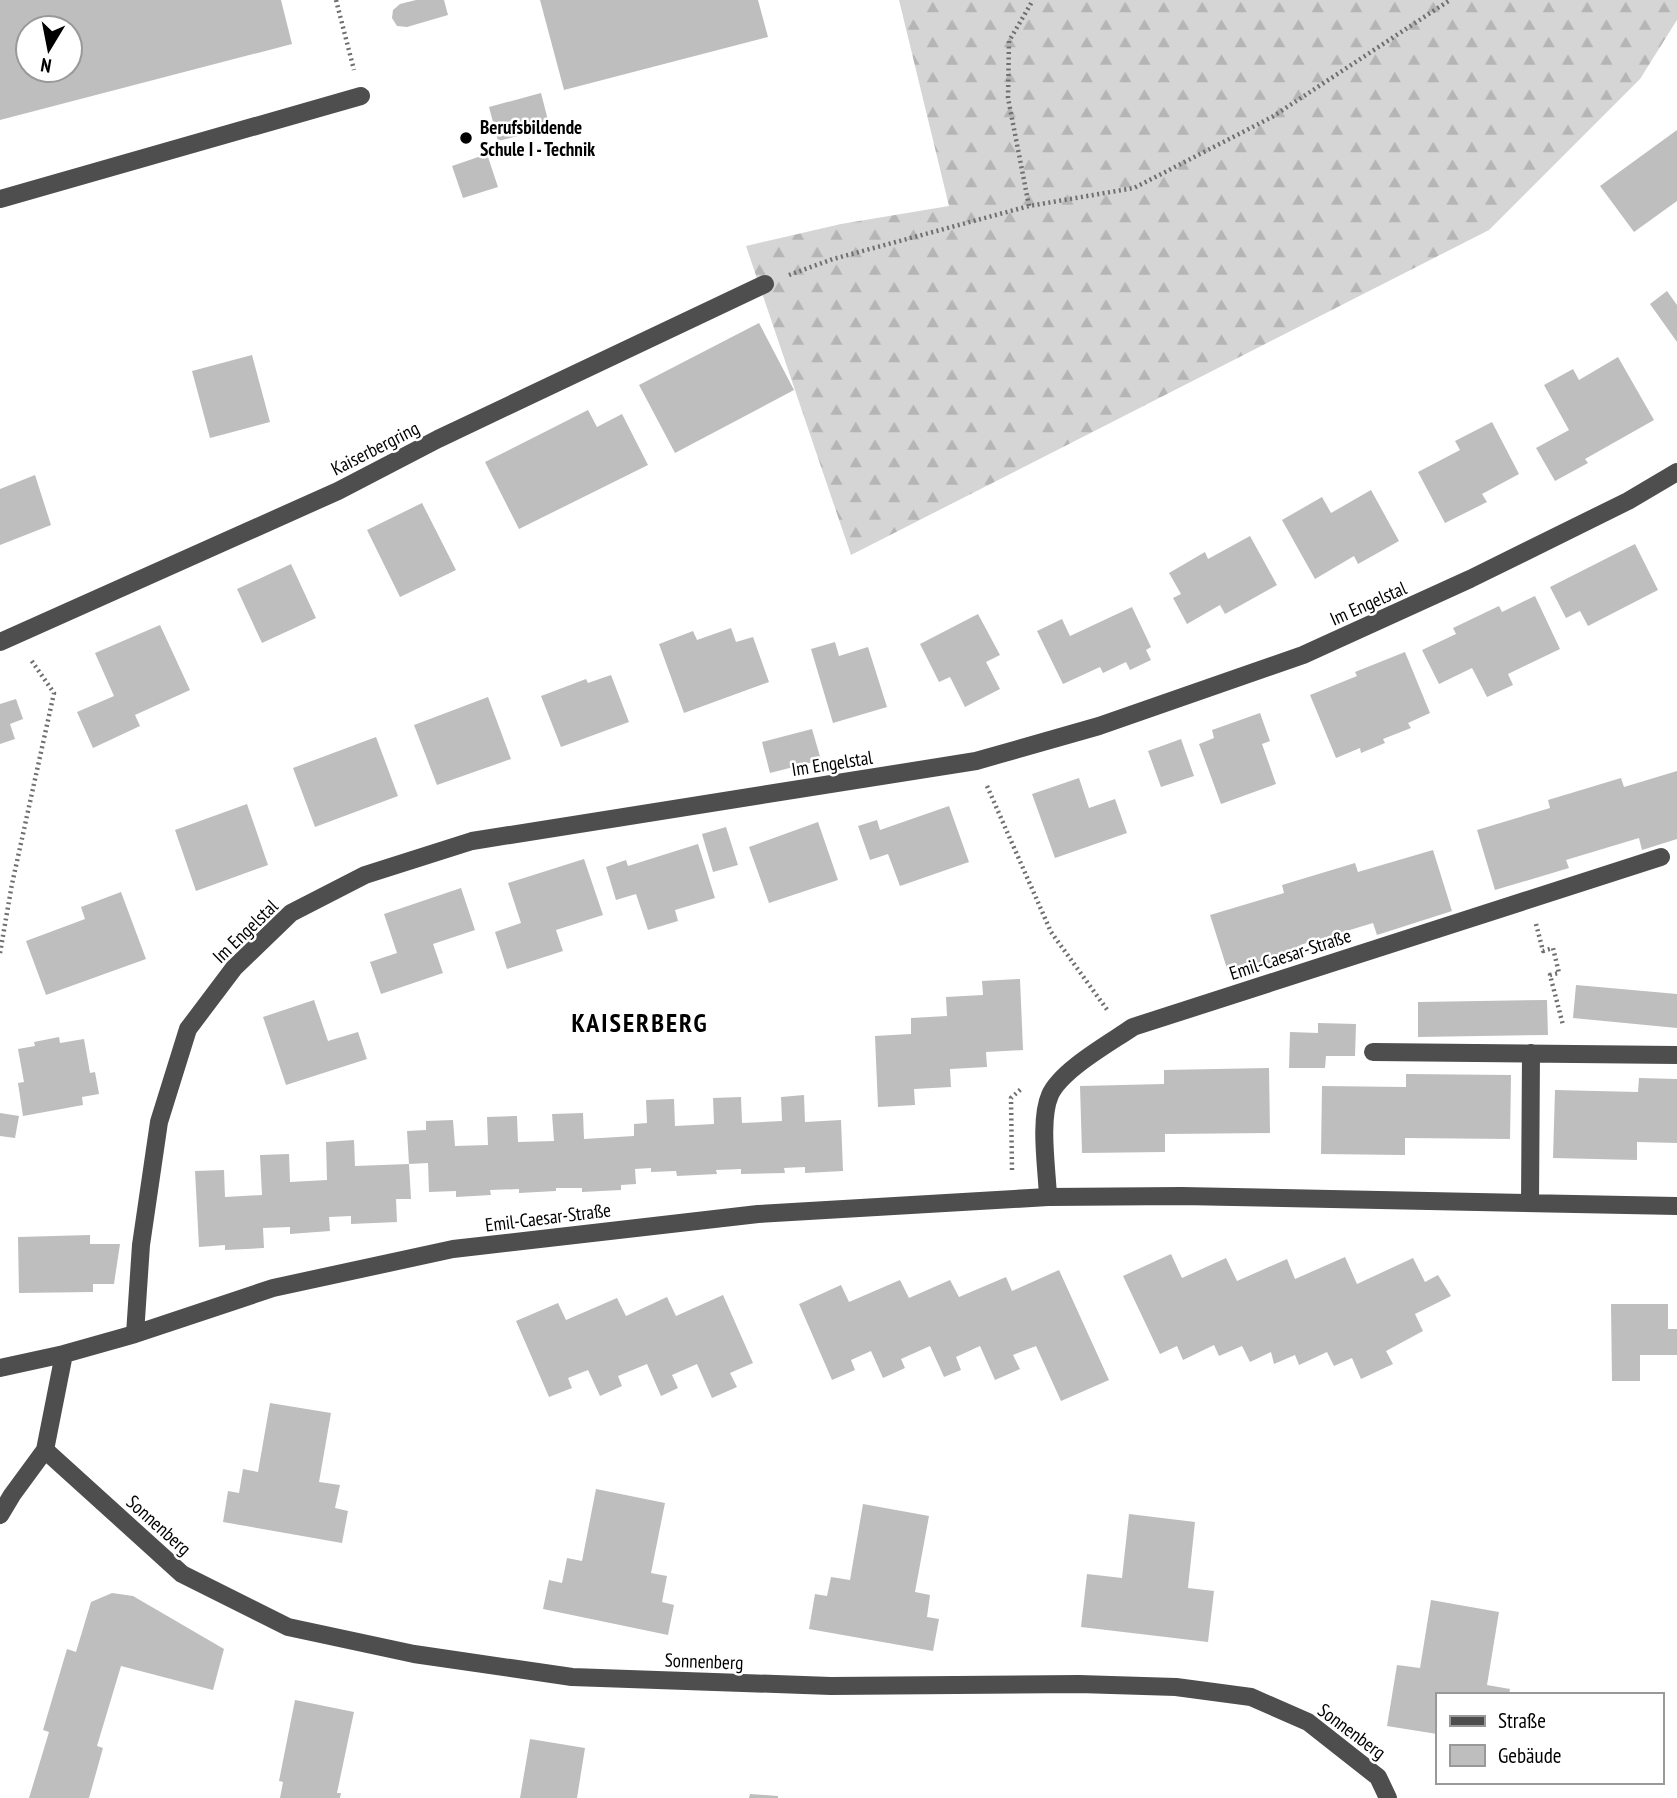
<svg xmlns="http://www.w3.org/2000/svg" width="1677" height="1798" viewBox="0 0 1677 1798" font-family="'PT Sans Narrow',sans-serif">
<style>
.forest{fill:url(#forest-firs)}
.building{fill:#bebebe;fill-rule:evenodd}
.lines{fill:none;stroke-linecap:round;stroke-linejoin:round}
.path{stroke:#707070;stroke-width:4.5;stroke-dasharray:2 3.5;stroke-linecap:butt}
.minor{stroke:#4e4e4e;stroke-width:18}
.poi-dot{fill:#000;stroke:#fff;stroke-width:2.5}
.labels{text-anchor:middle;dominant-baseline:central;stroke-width:5;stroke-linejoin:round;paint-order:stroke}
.poi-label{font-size:19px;font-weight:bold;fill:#000;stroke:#fff;text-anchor:start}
.street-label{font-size:19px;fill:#000;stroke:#fff}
.district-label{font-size:26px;font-weight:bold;letter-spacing:2px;fill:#000;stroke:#fff}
</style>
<defs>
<pattern id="forest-firs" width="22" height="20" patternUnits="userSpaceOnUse" patternTransform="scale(1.75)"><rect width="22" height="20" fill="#d5d5d5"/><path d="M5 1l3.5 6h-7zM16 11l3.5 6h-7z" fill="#b5b5b5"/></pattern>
</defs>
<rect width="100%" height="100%" fill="#fff"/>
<path class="forest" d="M899,0h778v20l-37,59 -151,151 -638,325 -105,-309 95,-22 108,-18z"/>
<path class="building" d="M0,0h281l11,44 -292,76zM28,28h42v42h-42z
M416,0h28l4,15 -41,12 -10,-1 -5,-8 1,-8 7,-6z
M540,0h218l10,37 -204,53z
M541,93l9,35 -52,13 -9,-34z
M1677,130v71l-43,31 -34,-46z
M487,154l11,33 -35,11 -11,-32z
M1667,291l10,14v37l-27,-38z
M759,323l35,67 -119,63 -36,-68z
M252,355l18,67 -60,16 -18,-67z
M1618,357l36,63 -69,39 3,4 -33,18 -19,-33 33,-18 -25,-45 29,-16 6,11z
M588,410l9,17 25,-13 26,51 -129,64 -34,-67z
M1492,422l27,52 -37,20 5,8 -42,21 -27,-51 42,-22 -5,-9z
M35,475l16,50 -51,20v-56z
M1371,490l28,51 -41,23 -4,-8 -39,23 -33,-59 40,-23 9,16z
M422,503l34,67 -56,27 -33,-67z
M1250,536l27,49 -52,29 -5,-9 -33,19 -14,-26 8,-4 -12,-21 36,-21 3,7z
M1635,544l23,46 -70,36 -8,-15 -14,7 -16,-31z
M291,564l25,54 -54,25 -25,-54z
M1535,596l25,53 -52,25 5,11 -26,12 -15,-29 -33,16 -17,-34 34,-16 -3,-6 46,-22 3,6z
M1132,607l19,40 -5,3 5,10 -21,10 -4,-8 -23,11 -3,-6 -37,17 -26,-53 25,-12 8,17z
M978,614l22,41 -14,7 14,27 -35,18 -15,-30 -11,5 -19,-38z
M160,625l30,65 -55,25 5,11 -47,22 -16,-36 37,-16 -19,-43z
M731,628l5,14 17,-5 16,45 -85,31 -25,-69 34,-13 4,9z
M835,642l4,14 29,-9 19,60 -54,16 -22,-74z
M1405,652l25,61 -22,10 3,5 -28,11 2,4 -24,10 -1,-5 -24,10 -26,-63 47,-19 -2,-4z
M611,675l18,47 -68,25 -20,-51 45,-17 2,4z
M488,697l23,62 -74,26 -23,-60z
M16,699l7,20 -13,5 5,15 -15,5v-40z
M1260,713l10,28 -8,3 14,40 -55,20 -22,-60 15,-6 -2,-8z
M812,729l9,31 -51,13 -8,-31z
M376,737l22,59 -83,31 -22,-59z
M1181,739l13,37 -33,11 -13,-36z
M1677,771v68l-35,11 -3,-12 -73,22 3,8 -74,22 -18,-60 73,-22 -2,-8 73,-22 3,9z
M1079,778l10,30 26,-9 12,34 -72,25 -23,-64z
M247,804l21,61 -72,26 -21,-61z
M949,806l20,56 -69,24 -12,-32 -18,6 -12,-34 19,-6 3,10z
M818,822l20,58 -69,23 -20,-56z
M726,827l12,38 -25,7 -11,-38z
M698,844l17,54 -40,12 3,11 -30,9 -12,-36 -20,6 -10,-33 20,-7 2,6z
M1433,850l19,61 -75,24 -4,-12 -73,22 3,8 -74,22 -19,-60 74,-22 -2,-8 73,-22 3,9z
M584,859l19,56 -47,15 7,21 -56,18 -12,-37 26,-9 -13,-40z
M461,888l14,42 -42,14 10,29 -62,21 -11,-32 27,-9 -13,-39z
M121,892l25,67 -100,36 -20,-54 59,-22 -4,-12z
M1020,979l3,71 -37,2 1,15 -37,2 1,18 -37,2 1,16 -37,2 -3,-71 36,-2v-16l36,-2 -1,-19 37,-2 -1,-14z
M1576,985l101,9v34l-104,-10z
M314,1000l14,41 30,-9 9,27 -81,26 -23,-68z
M1547,1000l1,35 -130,2v-35z
M1318,1023l38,1 -1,32h-29l-1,12h-36l1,-36 28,1z
M59,1037l1,6 24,-4 6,34 5,-1 4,22 -17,3 1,8 -60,11 -5,-33 6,-1 -6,-33 17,-3 -1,-4z
M1269,1068l1,65 -105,1v18l-83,1 -2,-67 84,-2v-14z
M1406,1074l105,1 -1,64 -105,-1v17l-84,-1 1,-68 84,1z
M1639,1078l38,1v64l-40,-1v18l-84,-2 2,-68 83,2z
M804,1095l1,27 36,-2 2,51 -38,2v-6l-21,1 1,5 -44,1v-5l-25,1 1,4 -40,2 -1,-5 -25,1v-4l-16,1 1,15 -15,1v5l-39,2v-4h-26v3l-37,2v-4l-29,1 1,5 -35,2v-6l-27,1 -1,-29 -19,1 -2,-33 19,-1v-9l27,-1 2,26 33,-1 -1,-28 30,-1 1,26 36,-1 -2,-27 31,-1 1,26 50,-3v-12l13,-1 -1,-23 28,-1 1,27 39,-2 -1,-26 28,-1 1,26 40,-2 -1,-24z
M0,1113l19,3 -4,22 -15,-2z
M354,1140l1,26 54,-2 2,35h-15l1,23 -46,2v-8l-22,1 1,14 -40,3v-7l-27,1 1,20 -39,2v-5l-26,2 -4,-76 29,-1 1,27 37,-2 -2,-40 29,-1 1,28 37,-2 -1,-38z
M90,1235v9h30l-6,40h-21v8l-74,1 -1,-56z
M1171,1254l11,24 44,-20 11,23 50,-22 8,20 50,-22 12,27 56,-26 12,24 13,-7 13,21 -36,18 8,17 -37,20 7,13 -32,15 -9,-21 -18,8 -7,-14 -28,13 -4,-10 -21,9 -3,-12 -21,10 -8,-16 -23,10 -5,-11 -31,15 -6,-14 -17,8 -37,-78z
M1059,1270l50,110 -48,21 -25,-55 -23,9 7,14 -25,11 -15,-34 -24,11 5,13 -17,7 -14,-31 -29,13 4,9 -22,10 -12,-27 -20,9 4,10 -23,10 -33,-76 42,-19 8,17 51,-22 9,18 41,-18 9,17 47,-20 6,14z
M723,1295l30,68 -23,10 7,14 -25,11 -15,-34 -25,11 6,13 -17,8 -14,-32 -29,12 4,10 -22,10 -12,-26 -20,8 4,10 -23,9 -33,-76 42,-18 8,17 51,-22 9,18 41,-19 9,19z
M1611,1304h57v25h9v26h-37v26h-28z
M270,1403l61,10 -12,69 21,3 -5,23 13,3 -6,32 -119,-21 5,-31 11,2 4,-24 15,3z
M596,1489l69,14 -14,70 16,3 -5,26 12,3 -6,30 -125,-26 6,-29 13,3 5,-25 15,3z
M863,1504l66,12 -14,76 15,3 -3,22 12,2 -6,32 -124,-22 6,-35 12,2 4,-19 19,3z
M1129,1514l66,8 -7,66 26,3 -6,51 -127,-15 6,-53 35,4z
M112,1593l21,3 91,53 -11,41 -92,-24 -24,80 6,2 -14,50h-60l20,-66 -6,-2 24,-81 9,3 15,-50z
M1431,1600l68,12 -12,73 23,4 -1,6h-72v39l-50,-8 10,-61 23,3z
M295,1700l59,12 -17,81h4l-1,5h-60l3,-16 -4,-1z
M530,1739l55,9 -8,50h-57z
M750,1794l28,2v2h-29z"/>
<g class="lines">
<path class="path" d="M336,0l18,70
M1029,206l-21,-108 1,-57 24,-41
M789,275l44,-16 196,-53 105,-18 138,-71 178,-117
M987,786l64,146 57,79
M1536,924l7,27 10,-3 6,25 -9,2 13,50
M0,953l12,-69 42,-191 -23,-33
M1012,1170l-1,-72 10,-9"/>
<path class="minor" d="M0,199l361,-103
M0,642l338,-151 100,-52 327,-155
M1373,1052l304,3
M1048,1197c-1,-28 -9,-77 2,-102 11,-25 60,-52 83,-68l528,-170
M1530,1203l1,-150
M135,1334l6,-89 18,-123 29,-93 46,-61 57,-55 74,-38 107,-34 504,-80 123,-35 204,-71 167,-76 158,-78 49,-29
M0,1368l64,-14 71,-20 138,-46 180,-39 305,-35 290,-17 134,-1 495,10
M45,1450l137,124 106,53 126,27 158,23 259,9 248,-2 97,3 75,10 57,25 70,55 10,21
M0,1515l12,-20 33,-45 19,-96"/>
</g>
<circle class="poi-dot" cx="466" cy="138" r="7"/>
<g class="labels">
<g class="poi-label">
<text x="480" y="127">Berufsbildende<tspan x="480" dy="22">Schule I - Technik</tspan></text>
</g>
<g class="street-label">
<text transform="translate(375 448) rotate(-27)">Kaiserbergring</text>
<text transform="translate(1368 603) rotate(-24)">Im Engelstal</text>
<text transform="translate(832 763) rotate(-9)">Im Engelstal</text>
<text transform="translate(245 931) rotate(-44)">Im Engelstal</text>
<text transform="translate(1290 954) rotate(-18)">Emil-Caesar-Straße</text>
<text transform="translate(548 1217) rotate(-7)">Emil-Caesar-Straße</text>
<text transform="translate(159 1525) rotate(42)">Sonnenberg</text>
<text transform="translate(704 1661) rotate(2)">Sonnenberg</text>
<text transform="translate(1352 1731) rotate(37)">Sonnenberg</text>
</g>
<g class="district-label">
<text x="640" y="1022">KAISERBERG</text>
</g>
</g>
<rect x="1436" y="1693" width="228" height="91" fill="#ffffff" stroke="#999999" stroke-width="2"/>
<rect x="1450" y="1716" width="35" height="10" fill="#4e4e4e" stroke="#999999" stroke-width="2"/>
<text x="1498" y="1728" font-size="21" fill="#000000">Straße</text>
<rect x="1450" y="1745" width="35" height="21" fill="#bebebe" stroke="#999999" stroke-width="2"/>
<text x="1498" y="1763" font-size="21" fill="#000000">Gebäude</text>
<g transform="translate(49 49) rotate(190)"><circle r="33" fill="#ffffff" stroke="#999999" stroke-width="2"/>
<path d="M0-5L12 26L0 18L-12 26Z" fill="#000000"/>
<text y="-10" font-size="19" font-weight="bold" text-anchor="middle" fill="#000000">N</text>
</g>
</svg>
